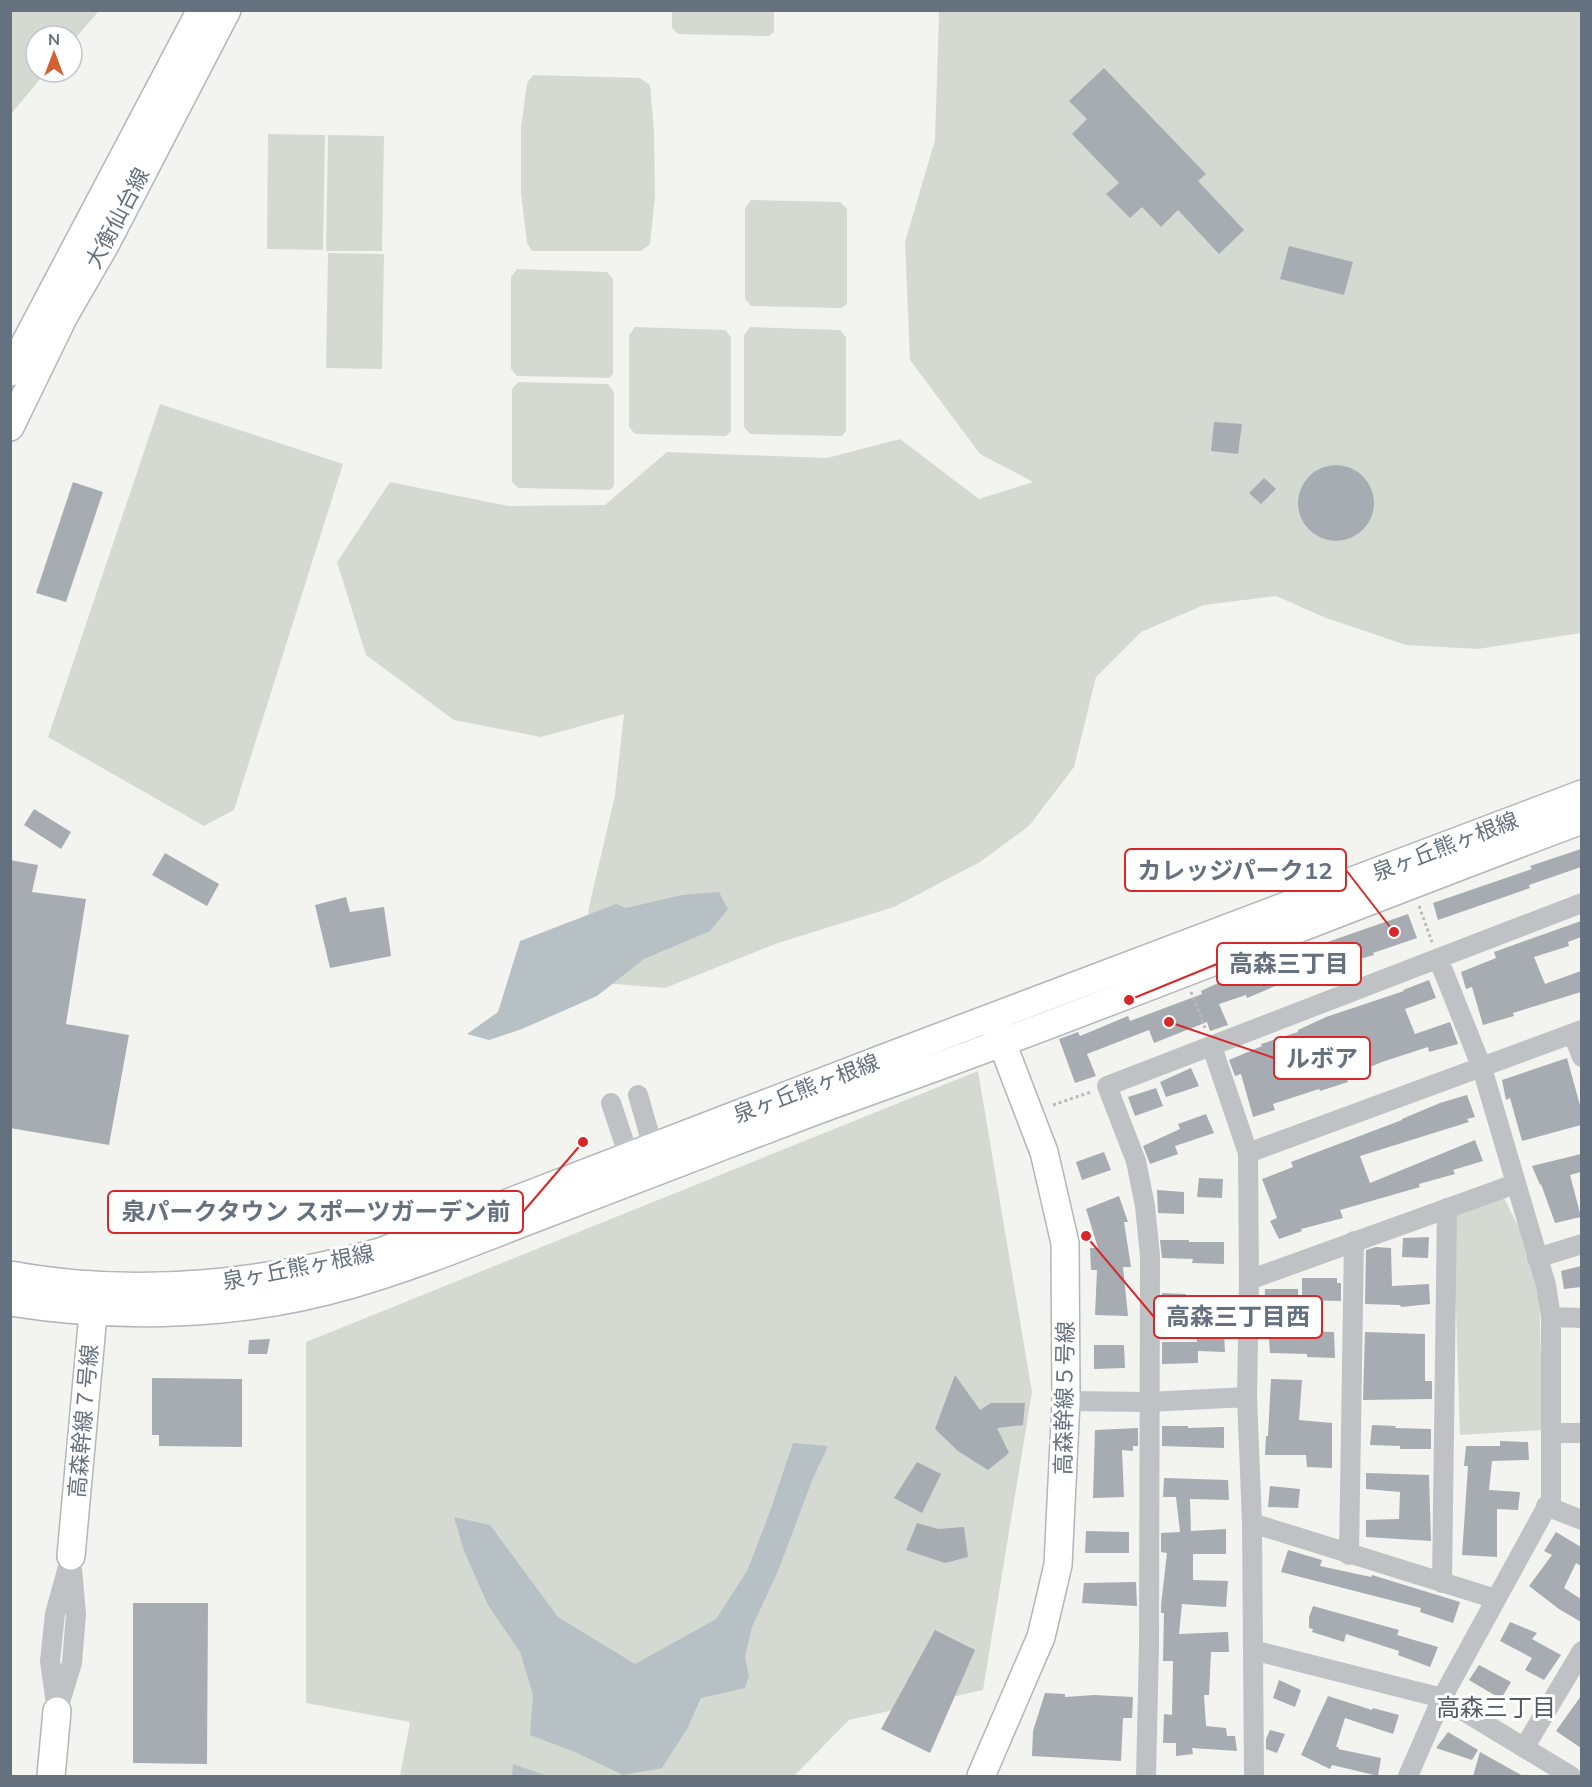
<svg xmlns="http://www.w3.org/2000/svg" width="1592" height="1787" viewBox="0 0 1592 1787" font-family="Mulish,'Noto Sans JP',sans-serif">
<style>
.green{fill:#d4dad2}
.water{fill:#b7c1c5}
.building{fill:#a6acb2}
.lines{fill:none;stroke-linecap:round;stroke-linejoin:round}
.secondary-casing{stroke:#b2b6ba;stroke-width:30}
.path{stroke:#b7b9bc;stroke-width:3;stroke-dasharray:3 3;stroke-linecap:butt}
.street{stroke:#bfc2c5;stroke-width:20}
.secondary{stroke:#fff;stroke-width:27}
.labels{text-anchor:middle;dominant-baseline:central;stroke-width:6;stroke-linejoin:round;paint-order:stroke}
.street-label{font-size:22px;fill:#65717e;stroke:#fff}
.neighbourhood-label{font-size:24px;fill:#525b64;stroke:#fff}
.leader{fill:none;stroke:#d62828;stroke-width:2}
.callout-dot{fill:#d62828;stroke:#fff;stroke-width:2}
.callout{fill:#fff;stroke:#d62828;stroke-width:2}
.callout-label{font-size:24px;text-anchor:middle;font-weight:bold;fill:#65717e}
</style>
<rect width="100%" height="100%" fill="#f3f4f0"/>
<path class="green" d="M11,10l88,1 -27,31v-6h-36v36h10l-35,42z
M672,11h102v21l-5,4 -91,-2 -6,-6z
M939,11h642v622l-103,16 -72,-4 -80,-27 -50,-22 -72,9 -63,27 -45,45 -22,90 -45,59 -49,36 -86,45 -116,36 -113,45 -63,-5 -18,-22 5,-54 26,-112 9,-81 -83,23 -87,-17 -88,-65 -29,-93 53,-80 118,24 97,-1 62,-53 160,6 73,-19 79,60 54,-17 -53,-28 -70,-94 -5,-118 30,-102z
M533,75l107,3 10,7 4,46 1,65 -5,48 -9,7h-109l-5,-8 -6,-50v-66l6,-44z
M268,134l57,1 -2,115 -56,-1z
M328,135l56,1 -2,115h-56z
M751,200l89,2 7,7v95l-5,4 -91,-2 -6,-7v-91z
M328,253l56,1 -2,115 -56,-1z
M517,269l90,3 6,7v95l-4,4 -92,-2 -6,-7v-92z
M635,327l90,3 6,7v94l-5,5 -91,-2 -6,-7v-92z
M750,327l90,3 6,7v94l-4,5 -92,-2 -6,-7v-92z
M518,382l90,2 6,8v94l-4,4 -92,-2 -6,-6v-93z
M160,404l183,60 -109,346 -30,16 -156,-89z
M978,1071l54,321 -49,298 -134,30 -55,56h-394l10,-54 -104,-19v-361z
M1504,1198l22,44 13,46 4,142 -83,5 -7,-218z"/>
<path class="water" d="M719,892l9,17 -18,22 -66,28 -47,37 -75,33 -33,11 -22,-6 31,-22 22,-71 96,-37 10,4 56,-13z
M793,1443l35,3 -15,32 -35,93 -26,56 -7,30 4,19 -4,12 -44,10 -14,31 -25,39 -39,7 -48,-23 -45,-17 3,-40 -13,-43 -32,-47 -24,-54 -10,-34 36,8 68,92 77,47 81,-45 31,-48 22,-57z
M513,1764l35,12h-36z"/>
<path class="building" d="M1104,68l102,106 -8,7 46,49 -25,24 -41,-44 -17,17 -19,-20 -12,11 -24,-24 13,-11 -47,-49 15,-15 -18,-18z
M1289,246l64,16 -9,33 -64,-16z
M1214,422l28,2 -4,30 -27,-3z
M1298 503a38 38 0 1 1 76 0a38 38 0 1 1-76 0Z
M1264,478l12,11 -15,15 -12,-11z
M73,482l30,10 -37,110 -30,-9z
M34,809l37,23 -10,17 -37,-24z
M1581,849v18l-52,18 1,3 -92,32 -5,-17 99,-34 -2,-3z
M165,853l54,31 -12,22 -55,-31z
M10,860l28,5 -6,27 54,7 -20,125 63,11 -20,110 -99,-17z
M346,897l4,15 34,-5 7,49 -61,12 -15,-63z
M1408,914l9,24 -44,15 1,2 -82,24 -45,19 -1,-3 -27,9 9,21 -18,6 -3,-9 -53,21 -5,-13 -62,24 9,22 -21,7 -16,-44 19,-7 2,4 48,-20 2,5 72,-27 -1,-3 28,-13 1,3 89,-36z
M1581,921v16l-13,5 1,4 -35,11 11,27 36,-13v21l-68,21 1,3 -31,9 -11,-38 -6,2 -5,-17 35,-14 -2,-6z
M1429,980l7,18 -31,11 10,25 35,-12 8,22 -29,8 -1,-5 -46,15 -36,15 2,5 -28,9 -1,-2 -46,15 2,6 -22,7 -12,-43 -6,2 -6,-16 33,-14 -1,-2 37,-12v-2l28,-13 78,-26 -1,-1z
M1567,1058l14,51v16l-59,16 -12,-43 -4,2 -4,-20z
M1191,1068l8,18 -33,11 -6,-15z
M1156,1088l7,18 -28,10 -7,-19z
M1467,1095l8,22 -8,2 2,3 -109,34 10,27 105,-43 8,21 -30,9 2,4 -36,10 1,3 -80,23 3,8 -42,11 1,2 -23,8 -9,-18 7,-3 -15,-39 31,-12 -2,-5 111,-42v-1l38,-16z
M1206,1114l8,19 -39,13 3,8 -28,10 -7,-18 37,-17 -2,-5z
M1104,1152l7,18 -29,10 -6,-18z
M1581,1154v18l-11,3 11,42 -26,6 -14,-39 -1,1 -8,-19z
M1199,1178l24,1 -1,19 -25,-1z
M1157,1190l27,2v22l-26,-1z
M1119,1196l9,26h-4l7,45h-8l5,49 -33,-1 2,-45h-6l-1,-22h8l-12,-39z
M1429,1237l-1,21 -26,-1 1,-19z
M1160,1240h29v2h35v22l-32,-1 1,-4 -31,-1z
M1376,1247l15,1 1,38 37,-2 1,20 -29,3 -1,-2 -35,-1 1,-54z
M1581,1266v21l-17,2 -3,-18z
M1302,1278h35v5h4v18l-39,-1z
M1265,1289h33l2,42 34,1 1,26 -28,-1v-3l-37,-1 -3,-43h-3z
M1162,1293l24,1v4l39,-2 1,19h-3l2,37 -27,-1v12l-36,1v-22h35v-28l-35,-1z
M1365,1332l60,2v47h7v18l-69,1z
M270,1339l-3,15h-19l1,-14z
M1094,1345h30l1,23 -31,1z
M955,1375l25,35 11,-7h34l-2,22 -26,3 12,25 -21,17 -30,-19 -23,-22z
M152,1378l90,1v68l-83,-1v-11h-7z
M1271,1379l31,1 -3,40 33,3v45l-25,-1 -1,-12h-41l1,-19h2z
M1372,1425l24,1 -1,2 36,1v20h-31v-3l-30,-1z
M1162,1426h26v2l36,-1v21l-62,-2z
M1138,1428v18h-5v5l-11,-1 2,47 -31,1 2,-68z
M1500,1441l28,1 1,18 -37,1 -3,29 31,2 -2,18 -21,-1v48l-35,-2 6,-89h-4l2,-20h34z
M917,1462l24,12 -19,39 -28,-15z
M1366,1473l63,2 2,66 -65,-4v-17l33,-1 1,-27 -34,-3z
M1164,1478l64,2 1,20 -39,-1 1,32 35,-2v25h-33v26l35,1 -2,26 -44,-3 -3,30 49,-2 1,20h-18l-2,43h-5l2,31 20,2 1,8h8l2,15 -45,-3 1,6 -17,2v-13h-13l1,-29 8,1 1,-54h-10l1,-48h-3v-8l6,-52 -6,-1v-19l19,-1 -4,-35h-13z
M1270,1486l30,3 -2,19 -30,-1z
M917,1523l21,6 26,-2 4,30 -23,6 -39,-13z
M1086,1531l43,1v21h-44z
M1556,1532l25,15v19l-5,-3 -12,25 17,11v23l-22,-13 -30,-23 23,-31 -8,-4z
M1288,1550l34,10 -2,6 51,11 1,-2 88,27 -7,21 -33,-11 1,-4 -140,-36z
M1136,1582l1,24 -55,-3 2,-20z
M133,1603h75l-1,161 -74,-1z
M1313,1606l86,24 -2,5 41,12 -8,20 -32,-12 1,-4 -53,-17 -2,8 -32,-10 1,-3 -4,-1v-11z
M1510,1622l27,11 -5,6 29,16 -17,25 -19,-10 7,-12 -32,-17z
M935,1630l40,20 -45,103 -49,-24z
M1479,1665l32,17 -10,17 -32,-19z
M1279,1680l22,10 -6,17 -22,-9z
M1045,1693l20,1v3l29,-2 39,2 -1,21h-9l-2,43 -89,-5 1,-25z
M1328,1696l44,14 1,-2 26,7 -6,19 -48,-16 -9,29h3l-1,2 43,9 -3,18 -46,-11 -2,4 -29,-14z
M1581,1696v52l-25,-17z
M1270,1730l15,4 -8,19 -11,-4v-10z
M1448,1732l30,18 -6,10 -36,-12z
M1480,1752l43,24h-50z"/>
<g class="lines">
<defs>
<path id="secondary" d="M10,372l191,-362
M10,427l54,-111 41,-71 122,-235
M10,1275c125,23 249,10 370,-23l504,-194 698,-264
M10,1302c112,18 231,14 339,-17 64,-18 126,-44 189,-68 90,-34 181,-70 272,-104 65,-24 131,-47 196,-72 192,-72 383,-149 576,-221
M71,1556l24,-264
M51,1776l6,-65
M981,1776l60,-139 17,-72 8,-164 -1,-158 -21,-91 -48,-125"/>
</defs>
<use href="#secondary" class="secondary-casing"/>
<path class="path" d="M1419,906l13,36
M1191,992l14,36
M1053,1105l38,-13"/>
<path class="street" d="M1573,1034l9,23
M1212,1047l36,106 1,127 -2,117 5,126 2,253
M638,1095l15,52
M611,1103l22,66
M1248,1153l334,-123
M1537,1258l45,-14
M1249,1280l266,-96
M1551,1317l31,1
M1066,1401l82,1 99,-5
M1551,1433h31
M1546,1506l36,14
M1252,1523l244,76
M1349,1555l5,-314
M1442,1583l5,-375
M1253,1650l189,48 129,78
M59,1705l13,-42 4,-49 -4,-45
M57,1711l-7,-50 5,-47 16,-58
M1524,1748l58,-97
M1146,1776l3,-129 1,-391 -5,-50 -9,-45 -29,-75 475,-183
M1408,1776l34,-78 109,-199v-182l-5,-32 -64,-217 -44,-110"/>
<use href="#secondary" class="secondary"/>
</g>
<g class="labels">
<g class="street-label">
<text transform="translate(117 218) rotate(-62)">大衡仙台線</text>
<text transform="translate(1445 846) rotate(-21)">泉ヶ丘熊ヶ根線</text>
<text transform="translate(806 1088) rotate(-21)">泉ヶ丘熊ヶ根線</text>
<text transform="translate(298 1267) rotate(-11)">泉ヶ丘熊ヶ根線</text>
<text transform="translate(1064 1398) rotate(-89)">高森幹線５号線</text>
<text transform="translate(83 1421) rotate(-85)">高森幹線７号線</text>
</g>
<g class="neighbourhood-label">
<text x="1496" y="1707">高森三丁目</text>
</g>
</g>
<path class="leader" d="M1394 932L1346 870M1129 1000L1217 964M1169 1022L1274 1058M583 1142L523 1212M1086 1236L1154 1317"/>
<g class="callout-dot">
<circle cx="1394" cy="932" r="6"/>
<circle cx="1129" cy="1000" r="6"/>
<circle cx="1169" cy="1022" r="6"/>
<circle cx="583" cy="1142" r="6"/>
<circle cx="1086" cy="1236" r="6"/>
</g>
<g class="callout">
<rect x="1125" y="849" width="221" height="42" rx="6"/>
<rect x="1217" y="943" width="144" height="42" rx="6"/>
<rect x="1274" y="1037" width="96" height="42" rx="6"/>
<rect x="108" y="1191" width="415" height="42" rx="6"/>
<rect x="1154" y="1296" width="168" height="42" rx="6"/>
</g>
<g class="callout-label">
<text x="1235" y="879">カレッジパーク12</text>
<text x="1289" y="972">高森三丁目</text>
<text x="1322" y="1067">ルボア</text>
<text x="316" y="1220">泉パークタウン スポーツガーデン前</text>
<text x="1238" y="1325">高森三丁目西</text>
</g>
<rect width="1592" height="1787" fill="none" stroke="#65717e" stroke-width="24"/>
<g transform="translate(54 54)"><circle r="28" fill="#ffffff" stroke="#c1c6cb" stroke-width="1.5"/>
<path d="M0-4.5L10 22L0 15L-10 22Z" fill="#d26231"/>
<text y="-9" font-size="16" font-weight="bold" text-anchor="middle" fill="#65717e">N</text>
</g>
</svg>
